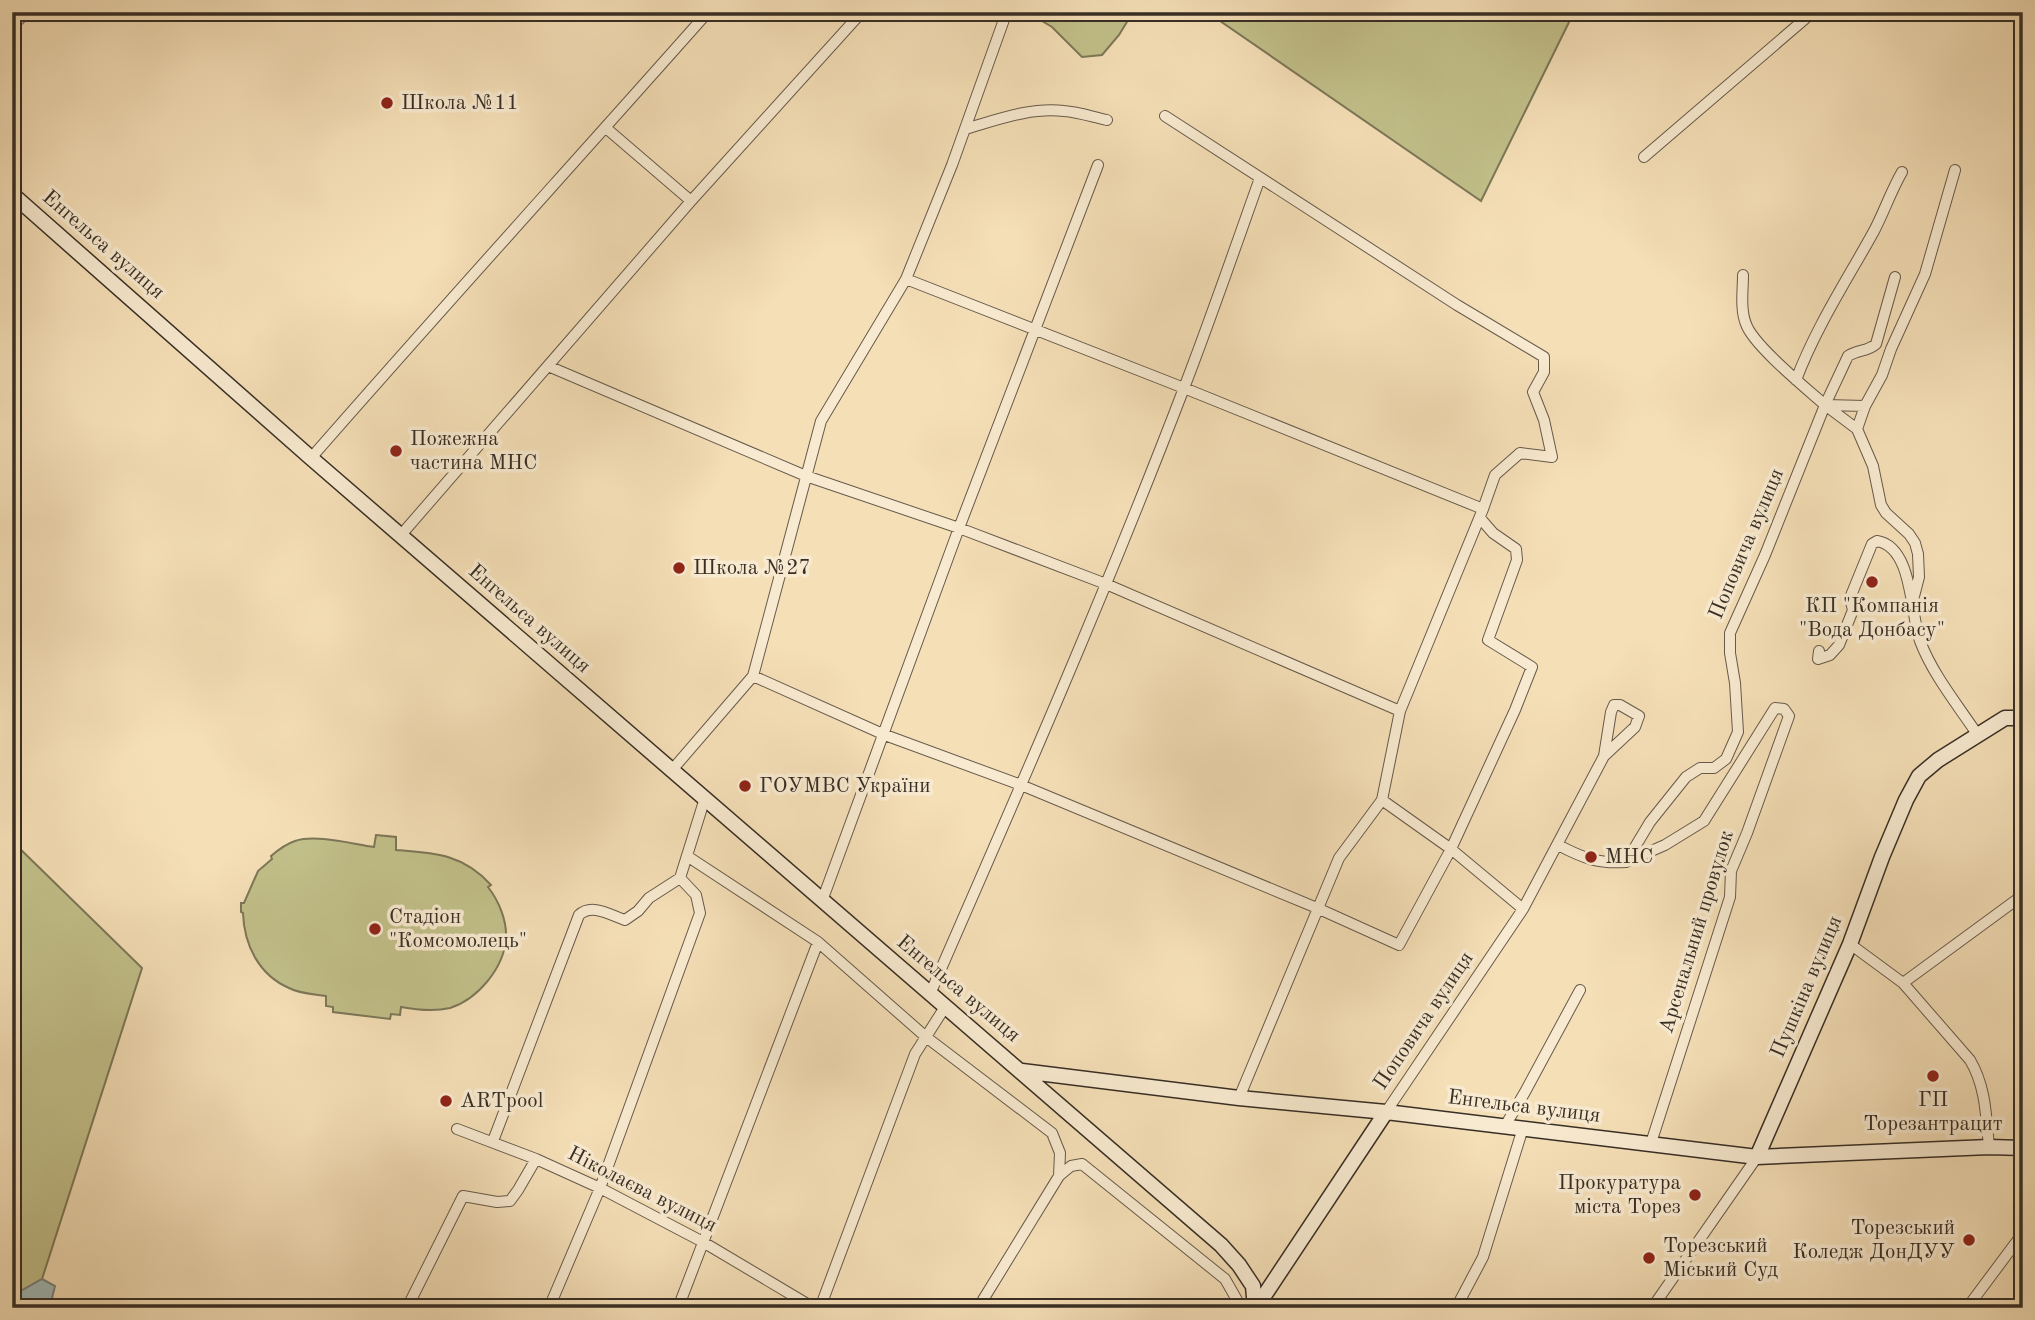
<svg xmlns="http://www.w3.org/2000/svg" width="2035" height="1320" viewBox="0 0 2035 1320" font-family="'Old Standard TT',serif">
<style>
.green{fill:#c2c08a;stroke:#7c7758;stroke-width:2}
.water{fill:#a1bab9;stroke:#77827e;stroke-width:2}
.lines{fill:none;stroke-linecap:round;stroke-linejoin:round}
.street-casing{stroke:#665a4a;stroke-width:12}
.secondary-casing{stroke:#372e25;stroke-width:17}
.street{stroke:#f8ead0;stroke-width:10}
.secondary{stroke:#f8ead0;stroke-width:14}
.poi-dot{fill:#8f2418;stroke:#f8ead0;stroke-width:2.5}
.labels{text-anchor:middle;dominant-baseline:central;stroke-width:7;stroke-linejoin:round;paint-order:stroke}
.poi-label{font-size:21px;fill:#372e25;stroke:#f8ead0;text-anchor:start}
.street-label{font-size:21px;fill:#372e25;stroke:#f8ead0}
</style>
<rect width="100%" height="100%" fill="#f5dfb7"/>
<filter id="stains"><feTurbulence type="fractalNoise" baseFrequency=".00286" numOctaves="4"/><feColorMatrix values="0 0 0 0 .2 0 0 0 0 .09 0 0 0 0 .02 0 0 0 .5 -.17"/></filter>
<radialGradient id="worn" r=".72"><stop offset=".6" stop-color="#630" stop-opacity="0"/><stop offset="1" stop-color="#630" stop-opacity=".3"/></radialGradient>
<path class="green" d="M1027,12h106l-14,23 -17,20 -20,2 -30,-30z
M1207,12h367l-93,189z
M376,835l20,2v13c39,3 67,4 95,35l-3,2c11,14 19,34 18,51 -2,30 -28,61 -56,70 -17,4 -33,2 -49,-1l-1,8 -9,-1 -1,5 -57,-7v-5l-7,-1v-10c-12,-2 -26,-2 -37,-8 -30,-13 -45,-43 -46,-75l-2,-1v-9h3l14,-32 14,-12 -1,-3c7,-6 15,-12 24,-15 21,-7 57,3 79,6z
M12,841l130,127 -100,311 -30,17z"/>
<path class="water" d="M42,1279l13,7 -3,12 18,10h-58v-12z"/>
<g class="lines">
<defs>
<path id="street" d="M12,26l15,-14
M1165,116l292,189 87,52v15l-11,20 11,28 8,37 -32,-4 -25,22 -12,34 -83,202 -18,89 69,49 72,60
M606,128l85,73
M965,129c32,-9 65,-22 99,-18 14,1 29,6 43,9
M1644,157l169,-145
M1743,275c0,15 -3,34 3,49 7,21 61,65 79,81
M906,279l278,109 299,121
M548,366l258,110 153,52 147,56 294,127
M1796,380c20,-53 51,-100 78,-149 10,-19 17,-40 28,-59
M1865,406l-40,-1 32,24 16,37 8,39 5,8 23,21 6,9 3,11 1,23 -6,23
M1857,429l8,-23 17,-31 9,-26 34,-75 30,-104
M311,458c131,-150 265,-297 397,-446
M401,535l290,-334 171,-189
M1819,651l-1,8 12,-4 9,-10 14,-35 -3,-12 22,-54 5,-3c36,6 33,72 43,100 13,34 37,63 57,93
M753,676l132,59 136,50 296,123 82,37 52,-96 64,-139 17,-43 -44,-27 29,-80 -1,-11 -23,-16 -13,-15
M672,770l81,-94 68,-255 85,-142 46,-114 54,-151
M1558,845c25,13 40,19 68,17l24,-40 36,-45 14,-9h14l12,-9 12,-27 -3,-49 -5,-30v-20l35,-78 60,-150 23,-49c11,-7 19,-4 28,-12l19,-67
M687,856l131,86 108,95 126,96 8,20 -1,23
M1626,862l39,-17 39,-24 71,-113 9,1 5,7 -42,117 -16,38 -1,26 -79,246
M822,901l137,-373 139,-363
M1850,944l53,39 67,77c16,27 16,56 19,87
M1903,983l120,-88
M930,994c88,-201 176,-402 254,-606 27,-70 51,-140 76,-210
M1239,1098l100,-240 43,-58
M1386,1112l137,-203 81,-153 31,-29 4,-11 -19,-11h-6l-3,7 -7,44
M1505,1126l20,-34 55,-102
M457,1129l79,30
M493,1141l86,-226c13,-12 31,0 46,5l13,-9 11,-13 31,-20 25,-80
M407,1308l56,-112 34,6 13,-1 8,-11 18,-31 64,29 103,54 111,66
M549,1308l51,-120 100,-275 -4,-18 -16,-17
M678,1308l140,-366
M820,1308l95,-254 30,-47
M978,1308l81,-132 12,-10 11,-2 143,115 12,21v8
M1456,1308l27,-51 40,-129
M1652,1308l105,-151
M1967,1308l56,-75"/>
<path id="secondary" d="M12,194l299,264 910,787 18,20 14,21 2,22
M1022,1071l217,27 147,14 371,45 232,-10 34,1
M1757,1157l93,-213 32,-87 24,-57 13,-24 19,-16 67,-42h18
M1256,1308l130,-196"/>
</defs>
<use href="#street" class="street-casing"/>
<use href="#secondary" class="secondary-casing"/>
<use href="#street" class="street"/>
<use href="#secondary" class="secondary"/>
</g>
<g class="poi-dot">
<circle cx="387" cy="103" r="7"/>
<circle cx="396" cy="451" r="7"/>
<circle cx="679" cy="568" r="7"/>
<circle cx="1872" cy="582" r="7"/>
<circle cx="745" cy="786" r="7"/>
<circle cx="1591" cy="857" r="7"/>
<circle cx="375" cy="929" r="7"/>
<circle cx="1933" cy="1076" r="7"/>
<circle cx="446" cy="1101" r="7"/>
<circle cx="1695" cy="1195" r="7"/>
<circle cx="1969" cy="1240" r="7"/>
<circle cx="1649" cy="1258" r="7"/>
</g>
<g class="labels">
<g class="poi-label">
<text x="401" y="103">Школа №11</text>
<text x="410" y="439">Пожежна<tspan x="410" dy="24">частина МНС</tspan></text>
<text x="693" y="568">Школа №27</text>
<text x="1872" y="606" text-anchor="middle">КП "Компанія<tspan x="1872" dy="24">"Вода Донбасу"</tspan></text>
<text x="759" y="786">ГОУМВС України</text>
<text x="1605" y="857">МНС</text>
<text x="389" y="917">Стадіон<tspan x="389" dy="24">"Комсомолець"</tspan></text>
<text x="1933" y="1100" text-anchor="middle">ГП<tspan x="1933" dy="24">Торезантрацит</tspan></text>
<text x="460" y="1101">ARTpool</text>
<text x="1681" y="1183" text-anchor="end">Прокуратура<tspan x="1681" dy="24">міста Торез</tspan></text>
<text x="1955" y="1228" text-anchor="end">Торезський<tspan x="1955" dy="24">Коледж ДонДУУ</tspan></text>
<text x="1663" y="1246">Торезський<tspan x="1663" dy="24">Міський Суд</tspan></text>
</g>
<g class="street-label">
<text transform="translate(103 245) rotate(41)">Енгельса вулиця</text>
<text transform="translate(1747 544) rotate(-67)">Поповича вулиця</text>
<text transform="translate(529 619) rotate(41)">Енгельса вулиця</text>
<text transform="translate(1697 932) rotate(-73)">Арсенальний провулок</text>
<text transform="translate(1807 987) rotate(-67)">Пушкіна вулиця</text>
<text transform="translate(958 989) rotate(40)">Енгельса вулиця</text>
<text transform="translate(1424 1021) rotate(-56)">Поповича вулиця</text>
<text transform="translate(1524 1107) rotate(7)">Енгельса вулиця</text>
<text transform="translate(642 1190) rotate(27)">Ніколаєва вулиця</text>
</g>
</g>
<rect width="2035" height="1320" fill="none" stroke="#f5dfb7" stroke-width="42"/>
<rect x="14" y="14" width="2007" height="1292" fill="none" stroke="#372e25" stroke-width="3.5"/>
<rect x="21" y="21" width="1993" height="1278" fill="none" stroke="#372e25" stroke-width="2"/>
<rect width="100%" height="100%" filter="url(#stains)"/>
<rect width="100%" height="100%" fill="url(#worn)"/>
</svg>
